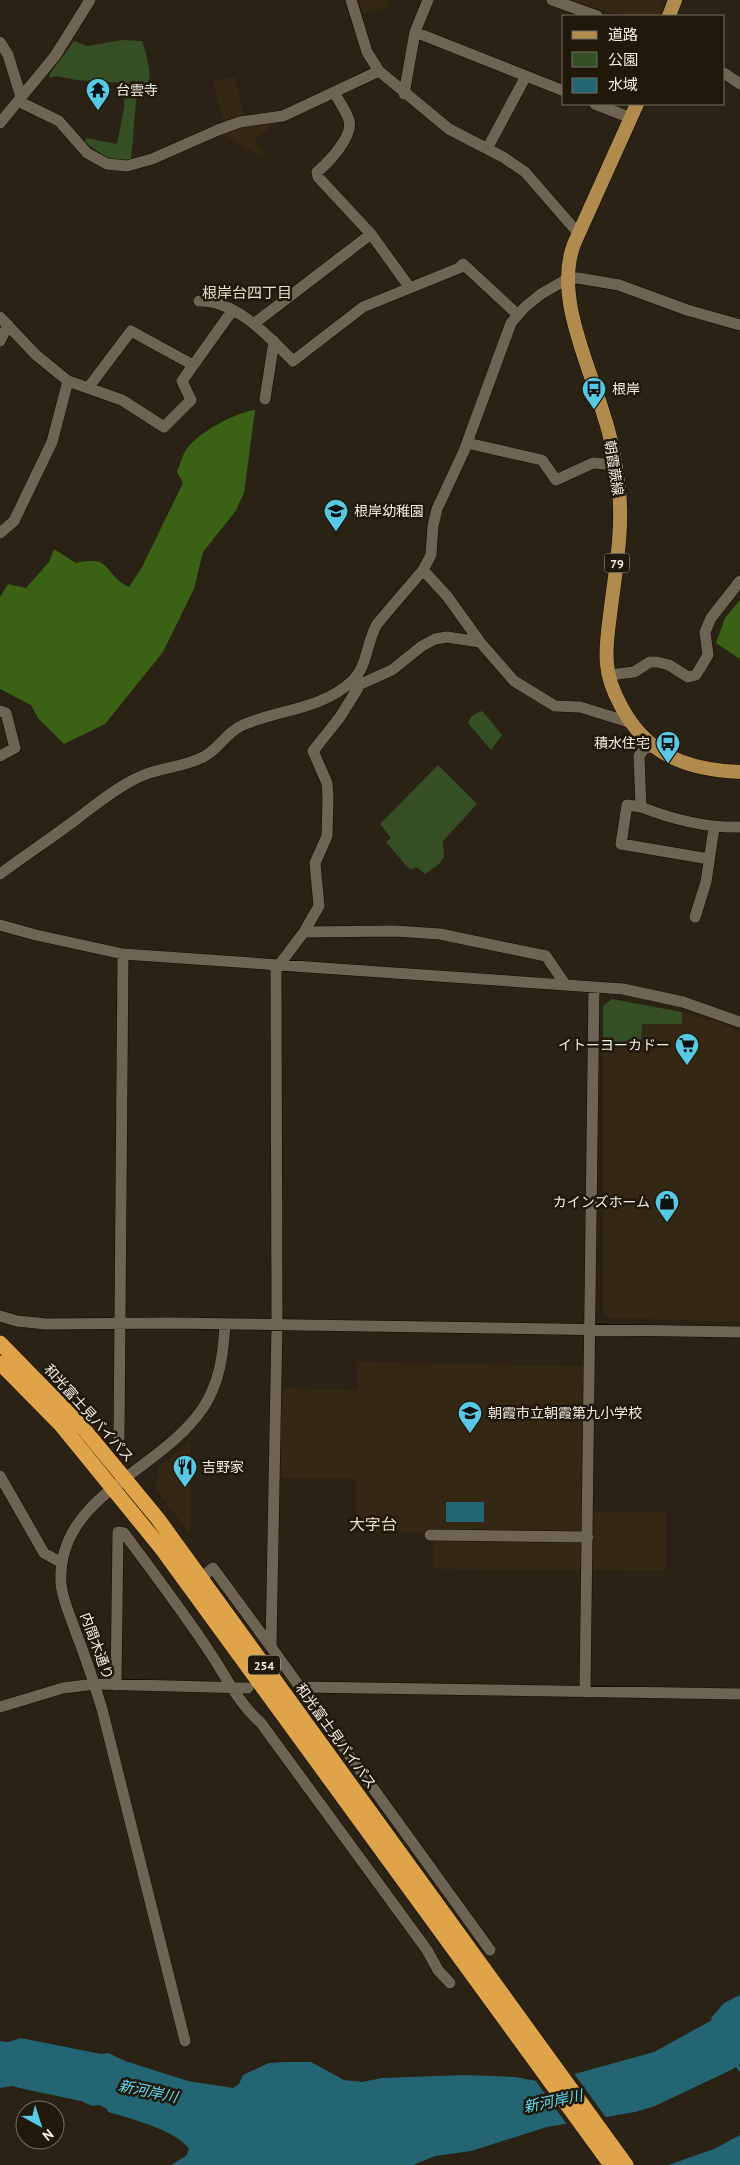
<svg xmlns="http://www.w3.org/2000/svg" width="740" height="2165" viewBox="0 0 740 2165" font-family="'PT Sans','Noto Sans JP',sans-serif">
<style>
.built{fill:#342814}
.green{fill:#364e24}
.forest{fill:#3a6114}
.water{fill:#246573}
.pier{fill:#2a2214}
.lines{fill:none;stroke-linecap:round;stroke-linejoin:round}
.stream{stroke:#246573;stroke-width:3}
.minor-casing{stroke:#120b02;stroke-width:12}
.major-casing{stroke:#120b02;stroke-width:15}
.highway-casing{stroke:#120b02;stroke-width:16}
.minor{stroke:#6d6454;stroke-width:11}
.major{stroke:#b18a4d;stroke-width:14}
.highway{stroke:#dfa449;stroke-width:15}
.labels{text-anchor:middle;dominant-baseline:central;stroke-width:5;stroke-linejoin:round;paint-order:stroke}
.shield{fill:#20180b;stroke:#b4aea4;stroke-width:1}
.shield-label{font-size:12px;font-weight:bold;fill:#f3eee5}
.poi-label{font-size:14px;fill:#f3eee5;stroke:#20180b;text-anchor:start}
.street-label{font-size:14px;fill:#f3eee5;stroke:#20180b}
.neighbourhood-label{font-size:15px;fill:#e9decc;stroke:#20180b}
.water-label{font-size:15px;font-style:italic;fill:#62ddf8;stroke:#20180b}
.quarter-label{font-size:16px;fill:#e9decc;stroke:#20180b}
</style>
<rect width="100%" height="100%" fill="#2a2214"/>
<path class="built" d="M359,0h31l-2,7 -24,7z
M569,0h96l-6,16h-35z
M235,77l9,40 -21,6 -10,-41z
M273,124l-18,16 9,12 -1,6 -40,-24 16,-6z
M682,1012l38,11 20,9v290l-131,-4 -6,-7v-269h38v-18h41z
M357,1362l227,4 -2,165 -226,1v-53l-78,-1 2,-90 77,2z
M191,1441l-1,93 -34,-44 2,-22z
M591,1511l75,1 -1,59 -72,-1z
M437,1539h144v31l-148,-1v-25z"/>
<path class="green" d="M122,40l20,1c6,17 9,31 7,48l-12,2 -6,70 -23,-2 -23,-17 1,-4 31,6 7,-36 1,-25 -49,-3 -19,-4 -7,2 -1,-3 25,-34 13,5z
M480,711l3,1 19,23 -11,15 -23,-27 3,-6z
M438,765l39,39 -34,37 1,16 -5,7 -14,10 -9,-7 -6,3 -24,-28 5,-4 -11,-14z
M612,999l70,13v12h-40l-1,18h-38v-36z"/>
<path class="forest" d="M255,410l-11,83 -9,19 -32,40 -9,37 -31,63 -58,72 -41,20 -26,-26 -7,-13 -31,-16v-92l8,-13 18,4 23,-26 5,-13 22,14c37,-9 27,12 53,24l13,-20 41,-84 -6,-11c3,-7 5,-16 9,-22 11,-17 50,-38 69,-40z
M740,600v59l-24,-16 9,-25z"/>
<path class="water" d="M446,1502h38v20h-38z
M740,1995v69l-7,5 -78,37 -20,6 -88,15 -76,24 -36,5 -22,9h-242l15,-9 3,-7c-11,-18 -60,-31 -81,-37l-1,-3 -8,-4 -7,1 -11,-5 -57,-12 -12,-3 -12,2v-47l8,1 13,-4 80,16 7,-1 17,8 63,20 45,7 6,-4 4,-9 26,-12 16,-1h26l33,18 18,2 20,-4 84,-3 49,2 22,4 34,-6 83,-23 58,-32 -1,-2 13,-15z
M740,2135v30h-72l46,-16z"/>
<path class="pier" d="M573,2072l34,47 -39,7 -35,-49z"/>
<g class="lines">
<path class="stream" d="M735,2063l5,7"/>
<defs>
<path id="minor" d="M351,0l16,52 12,19 70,58 54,28 22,15 54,62
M552,0l45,16
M415,32l149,59
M0,42l8,13 13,42
M724,73l16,11
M334,92c5,9 12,19 15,28 5,16 -21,43 -32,52l1,5 53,57 39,54
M404,94l11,-62 13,-32
M18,101l41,20 28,32 20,11 20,2 25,-7 66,-29 22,-8 43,-6 96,-45
M595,104l36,14
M0,123l55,-67 35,-56
M487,149l39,-73
M199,301c37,-1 70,36 94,60l70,-54 96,-39 4,-4 54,50
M0,317l36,38 32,26 54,19 42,27 27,-27 -9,-19 50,-70
M255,323l116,-89
M0,341l8,-16
M88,388l43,-57 62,34
M265,399l9,-58
M467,443l75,17 14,20 37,-17 22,2
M0,533l14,-12 38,-79 16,-61
M423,570l24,26 33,46 34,39 41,25 25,1 52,16
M480,642l-33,-5 -12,2 -13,7 -30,24 -29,13 -9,-4 4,9 -18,29 -27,34 14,32 1,14 -1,39 -12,27 4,43 -15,26 -28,37 1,355 -6,323 219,303
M609,675l25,-3 16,-10h7l12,3 19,12 8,-2 12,-20 -3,-23 6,-14 29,-37
M0,711l6,2 9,35 -15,8
M653,746l-9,3 -5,7 2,51c33,13 64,21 99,20
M641,807l-14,-2 -6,39 88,15
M0,874c24,-18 50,-35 74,-53 20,-15 40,-32 63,-43 21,-11 47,-10 68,-22 15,-8 21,-24 38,-31 34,-15 79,-16 108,-43 17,-15 15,-39 26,-58l46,-54 8,-15 2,-29 4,-17 27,-58 47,-128 14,-16 16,-13 26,-15 11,-1 41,7 68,25 53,15
M695,917l11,-35 8,-54
M0,925l36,10 87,19 500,35 60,13 57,20
M304,932l91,-1 45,3 106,22 19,28
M0,1316l17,5 29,3 127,-1 567,9
M119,1438l4,-484
M0,1476l44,77 18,10
M430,1535l158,2
M201,1578l12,-10 58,79
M116,1685l2,-153 6,1c28,38 57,76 83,115 18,26 30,54 54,75l166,227 11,20 12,13
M301,1687l439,7
M585,1692l9,-705
M0,1707l63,-19 32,-4 153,4
M185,2041l-83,-332c-8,-27 -17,-53 -27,-79 -5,-15 -13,-31 -14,-47 -5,-87 100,-112 142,-175 17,-26 20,-53 22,-83"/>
<path id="major" d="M669,16l6,-16
M637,104l-63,140c-20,52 15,120 30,172 8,23 12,49 15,74 4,39 -3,78 -8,117 -2,18 -6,38 -4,57 1,15 7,29 14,42 26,49 66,64 119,66"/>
<path id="highway" d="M0,1343l83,85 75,91 468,646
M0,1363l61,62 101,124 449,616"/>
</defs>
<use href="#minor" class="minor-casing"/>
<use href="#major" class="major-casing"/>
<use href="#highway" class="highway-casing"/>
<use href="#minor" class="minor"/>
<use href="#major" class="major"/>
<use href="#highway" class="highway"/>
</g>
<defs>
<symbol id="temple-pin" viewBox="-11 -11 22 30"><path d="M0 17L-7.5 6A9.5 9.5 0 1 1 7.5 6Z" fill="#58c9e4" stroke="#20180b"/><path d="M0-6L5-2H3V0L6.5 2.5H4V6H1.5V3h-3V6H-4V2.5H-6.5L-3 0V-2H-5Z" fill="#111"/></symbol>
<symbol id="bus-pin" viewBox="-11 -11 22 30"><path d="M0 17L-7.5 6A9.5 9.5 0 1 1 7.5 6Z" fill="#58c9e4" stroke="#20180b"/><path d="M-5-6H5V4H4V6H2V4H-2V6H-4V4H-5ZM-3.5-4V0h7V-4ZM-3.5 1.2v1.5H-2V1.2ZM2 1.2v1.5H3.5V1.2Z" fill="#111"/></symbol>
<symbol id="school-pin" viewBox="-11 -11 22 30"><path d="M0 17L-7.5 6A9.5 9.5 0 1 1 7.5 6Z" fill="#58c9e4" stroke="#20180b"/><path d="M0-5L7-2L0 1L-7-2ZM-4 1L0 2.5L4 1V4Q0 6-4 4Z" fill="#111"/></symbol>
<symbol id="supermarket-pin" viewBox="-11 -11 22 30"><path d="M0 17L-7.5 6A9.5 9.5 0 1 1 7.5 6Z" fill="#58c9e4" stroke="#20180b"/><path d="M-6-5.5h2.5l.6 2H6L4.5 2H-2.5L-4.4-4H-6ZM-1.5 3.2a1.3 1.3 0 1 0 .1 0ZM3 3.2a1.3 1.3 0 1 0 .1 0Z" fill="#111"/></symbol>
<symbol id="shop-pin" viewBox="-11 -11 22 30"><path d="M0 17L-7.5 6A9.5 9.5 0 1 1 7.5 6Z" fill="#58c9e4" stroke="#20180b"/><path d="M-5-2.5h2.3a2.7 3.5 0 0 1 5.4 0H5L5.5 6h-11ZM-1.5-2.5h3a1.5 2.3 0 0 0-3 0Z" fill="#111"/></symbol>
<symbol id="restaurant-pin" viewBox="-11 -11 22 30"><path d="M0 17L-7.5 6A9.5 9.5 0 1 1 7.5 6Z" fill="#58c9e4" stroke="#20180b"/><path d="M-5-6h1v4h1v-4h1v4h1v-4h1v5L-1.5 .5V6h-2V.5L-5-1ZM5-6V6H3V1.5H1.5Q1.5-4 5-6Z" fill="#111"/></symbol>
</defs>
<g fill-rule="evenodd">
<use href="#temple-pin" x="84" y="76" width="28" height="38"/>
<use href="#bus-pin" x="580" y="375" width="28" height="38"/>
<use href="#school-pin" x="322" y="497" width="28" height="38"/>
<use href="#bus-pin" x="654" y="729" width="28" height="38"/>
<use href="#supermarket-pin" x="673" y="1031" width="28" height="38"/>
<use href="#shop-pin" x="653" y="1188" width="28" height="38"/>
<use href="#school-pin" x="456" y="1399" width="28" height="38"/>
<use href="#restaurant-pin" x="171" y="1453" width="28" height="38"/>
</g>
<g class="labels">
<g class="shield">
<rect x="604.5" y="553.5" width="25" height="19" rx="4"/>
<rect x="248" y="1655.5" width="32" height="19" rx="4"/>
</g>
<g class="shield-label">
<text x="617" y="563">79</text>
<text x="264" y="1665">254</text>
</g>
<g class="poi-label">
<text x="116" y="90">台雲寺</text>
<text x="612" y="389">根岸</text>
<text x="354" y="511">根岸幼稚園</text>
<text x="650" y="743" text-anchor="end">積水住宅</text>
<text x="670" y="1045" text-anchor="end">イトーヨーカドー</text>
<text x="650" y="1202" text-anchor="end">カインズホーム</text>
<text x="488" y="1413">朝霞市立朝霞第九小学校</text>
<text x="202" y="1467">吉野家</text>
</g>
<g class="street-label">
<text transform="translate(614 468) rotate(81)">朝霞蕨線</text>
<text transform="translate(89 1413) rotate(48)">和光富士見バイパス</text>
<text transform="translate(97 1646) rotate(70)">内間木通り</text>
<text transform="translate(336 1736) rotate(54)">和光富士見バイパス</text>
</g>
<g class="neighbourhood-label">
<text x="247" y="292">根岸台四丁目</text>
</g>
<g class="water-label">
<text transform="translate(148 2091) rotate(12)">新河岸川</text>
<text transform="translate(553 2101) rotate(-12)">新河岸川</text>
</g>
<g class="quarter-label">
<text x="373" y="1524">大字台</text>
</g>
</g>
<rect x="562" y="15" width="162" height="90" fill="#20180b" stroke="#746e62"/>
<rect x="572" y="31" width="25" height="8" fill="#b18a4d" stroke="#746e62"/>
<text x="608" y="40" font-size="15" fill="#f3eee5">道路</text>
<rect x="572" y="52" width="25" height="15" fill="#364e24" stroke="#746e62"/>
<text x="608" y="65" font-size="15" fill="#f3eee5">公園</text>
<rect x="572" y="78" width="25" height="15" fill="#246573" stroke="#746e62"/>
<text x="608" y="90" font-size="15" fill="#f3eee5">水域</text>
<g transform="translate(40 2125) rotate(141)"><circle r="24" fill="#20180b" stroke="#746e62"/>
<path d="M0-4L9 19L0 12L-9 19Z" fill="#58c9e4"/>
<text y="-8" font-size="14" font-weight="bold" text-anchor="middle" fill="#f3eee5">N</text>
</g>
</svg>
